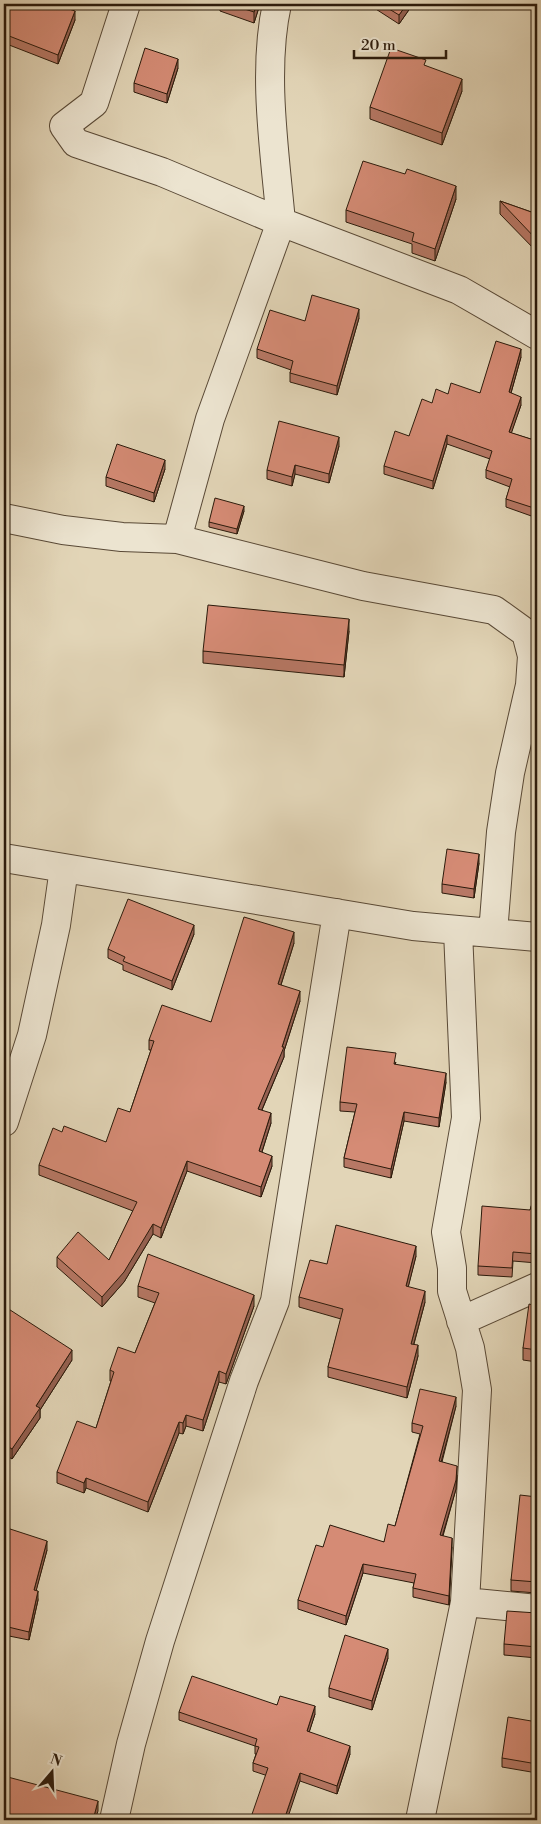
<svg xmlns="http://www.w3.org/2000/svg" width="541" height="1824" viewBox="0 0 541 1824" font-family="'Libre Bodoni',serif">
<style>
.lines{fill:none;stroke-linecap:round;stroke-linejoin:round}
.minor-casing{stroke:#594936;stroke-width:30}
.minor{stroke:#ece4d0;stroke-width:28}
.wall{fill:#b77865;stroke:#2b1a0b}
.shaded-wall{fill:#956152;stroke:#2b1a0b}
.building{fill:#d58b75;stroke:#2b1a0b}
</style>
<rect width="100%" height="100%" fill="#e2d5b7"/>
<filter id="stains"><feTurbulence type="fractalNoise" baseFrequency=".004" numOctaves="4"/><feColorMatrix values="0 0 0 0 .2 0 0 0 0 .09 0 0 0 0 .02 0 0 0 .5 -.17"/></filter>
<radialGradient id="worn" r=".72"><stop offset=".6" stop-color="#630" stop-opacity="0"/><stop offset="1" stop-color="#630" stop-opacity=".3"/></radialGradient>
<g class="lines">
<defs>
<path id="minor" d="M277,4c-15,67 -2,150 4,218l178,68 78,45
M4,518l59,12 59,7 55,2 33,-120 71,-197 -119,-50 -86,-29 -12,-17 30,-23 32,-99
M177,539l186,47 131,24 32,23 6,23 -2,29 -20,88 -9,59 -8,101
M4,858l409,68 124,11
M4,1122l28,-87 24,-110 8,-57
M461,1321l76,-34
M465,1602l72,7
M114,1820l17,-76 29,-103 84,-260 31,-80 62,-388
M420,1820l45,-218 12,-212 -7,-42 -18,-57v-23l-6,-36 20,-114 -8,-187"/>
</defs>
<use href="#minor" class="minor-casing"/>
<use href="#minor" class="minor"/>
</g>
<path class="wall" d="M7,4h65l-3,5 6,11 -17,44 -54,-21v-32z
M220,4h40l-6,19 -34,-12z
M368,4h45l-14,20z
M426,66l36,25 -20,54 -72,-26v-12z
M178,68l-11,35 -33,-11v-9z
M405,174l51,25 -21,62 -23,-8v-9l-66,-22v-12z
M500,201l37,13v38l-37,-38z
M359,318l-22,77 -47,-13v-9l1,-3 -34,-12v-9l48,-28z
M521,357l-10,36 10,12 -10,28 26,8v77l-31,-11v-8l4,-12 -24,-9v-8l4,-11 -43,-15 -14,45 -49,-15v-8l25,-30 23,-33 16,-9 32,-1z
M339,446l-10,37 -34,-9 -3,12 -25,-7v-9z
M165,469l-11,33 -48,-16v-9z
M244,511l-7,23 -28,-7v-5z
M349,631l-5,46 -141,-14v-12z
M479,863l-5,35 -32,-5v-9z
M194,934l-22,56 -49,-20v-5l-15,-7v-9z
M294,943l-13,42 19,16 -16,50v6l-22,53 9,13 -9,29 10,14 -11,31 -74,-26 -26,67 -8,-4 -29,48 -22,25 -45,-40v-10l52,3 24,-49 -94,-36v-10l67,-23 24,-30 21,-62h-2v-10l62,-18z
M396,1062l-1,3 51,17 -7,45 -35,-6 -13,57 -47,-11v-9l11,-46 -15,-1v-9z
M537,1188v75l-24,-2 -1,16 -34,-2v-9l52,-56z
M416,1256l-8,31 17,15 -11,42 4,12 -11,42 -79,-21v-10l13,-48 -42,-12v-10l28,-33z
M138,1286l116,20 -28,78 -7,-2 -16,49 -17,-5 -3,8 -4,-1 -31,79 -62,-24 -2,5 -27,-10v-11l39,-44 15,-47h-1v-11l25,-17 20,-50 -17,-6z
M4,1306l68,54 -32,50v8l-28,41 -8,-5z
M537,1306v56l-14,-2v-12z
M456,1406l-14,56 15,13 -1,14 -13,47 9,11 -3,58 -36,-8v-9l1,-5 -51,-10 -17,52 -48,-16v-9l25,-53 61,-5 11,-16 25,-92 -8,-2v-9z
M537,1497v96l-26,-2v-11z
M4,1527l43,23 -11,40 2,10 -9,40 -25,-5z
M535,1613h2v45l-33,-3v-11z
M388,1658l-16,52 -43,-13v-9z
M277,1705l38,9 -6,18 41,22 -13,40 -37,-13 -35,-6 -12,-4v-8l3,-9h-1v-8l-76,-26v-8z
M537,1722v51l-35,-6v-9z"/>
<path class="shaded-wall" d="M68,4h4l-6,13v-9z
M257,4h3l-6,19v-11z
M407,4h6l-14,20v-9z
M75,11v9l-17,44v-9z
M178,59v9l-11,35v-9z
M462,79v12l-20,54v-12z
M456,186v13l-21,62v-12z
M359,309v9l-22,77v-9z
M521,349v8l-12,43v-8z
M521,397v8l-12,35v-8z
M447,435v9l-14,45v-8z
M339,437v9l-10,37v-9z
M165,460v9l-11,33v-9z
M295,465v9l-3,12v-9z
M244,506v5l-7,23v-5z
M349,619v12l-5,46v-12z
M479,854v9l-5,35v-9z
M194,925v9l-22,56v-9z
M294,932v11l-16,51v-10z
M300,991v10l-16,50v6l-26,62v-10l24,-62z
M446,1073v9l-7,45v-9z
M404,1112v9l-13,57v-9z
M271,1113v10l-12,38v-10z
M272,1156v10l-11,31v-10z
M187,1161v10l-26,67v-10z
M153,1224v10l-29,48 -22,25v-10z
M416,1246v10l-10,40v-10z
M425,1291v11l-14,52v-10z
M254,1295v11l-28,78v-10z
M418,1345v11l-11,42v-11z
M72,1350v10l-32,50v8l-28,41v-10l24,-43z
M219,1371v11l-16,49v-11z
M456,1397v9l-17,64v-9z
M186,1415v11l-3,8v-11z
M179,1422v11l-31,79v-10z
M457,1466l-1,23 -16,55v-9z
M86,1478v10l-2,5v-10z
M452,1538v9l-3,58v-9z
M47,1541v9l-13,49v-9z
M363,1564v9l-17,52v-9z
M38,1591v9l-9,40v-8z
M388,1649v9l-16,52v-9z
M315,1706v8l-8,25v-8z
M350,1746v8l-13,40v-8z
M300,1773v8l-13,39h-3z
M98,1801v10l-3,9h-2z"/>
<path class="building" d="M7,4h61l-2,4 9,3 -17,44 -54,-21v-23z
M229,4h28l-3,8z
M381,4h26l-8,11z
M145,48l33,11 -11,35 -33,-11z
M391,48l35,12 -2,5 38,14 -20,54 -72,-26z
M363,161l42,13 2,-5 49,17 -21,63 -23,-8 2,-8 -68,-23z
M500,201l37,13v26z
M312,295l47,14 -22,77 -47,-13 3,-12 -36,-12 13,-39 35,11z
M496,341l25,8 -12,43 12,5 -12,35 28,9v68l-31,-10 6,-20 -26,-9 6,-19 -45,-16 -14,46 -49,-15 11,-35 14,5 13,-37 10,4 4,-14 12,5 3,-11 29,10z
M279,421l60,16 -10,37 -34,-9 -3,12 -25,-7z
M117,444l48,16 -11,33 -48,-16z
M215,498l29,8 -7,23 -28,-7z
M208,605l141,14 -5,46 -141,-14z
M447,849l32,5 -5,35 -32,-5z
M128,899l66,26 -22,56 -49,-20 2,-4 -17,-8z
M244,917l50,15 -16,52 22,7 -18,56h2l-26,62 13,4 -12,38 13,5 -11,31 -74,-26 -26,67 -8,-4 -29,48 -22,25 -45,-40 21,-25 31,28 28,-58 -98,-37 14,-37 9,4 2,-6 42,16 12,-34 12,4 24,-71 -5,-1 13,-35 49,17z
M347,1047l49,6 -2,11 52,9 -7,45 -35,-6 -13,57 -47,-11 13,-54 -17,-2z
M537,1188v66l-24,-2 -1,16 -34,-2 4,-60 48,4z
M336,1225l80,21 -10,40 19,5 -14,53 7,1 -11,42 -79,-20 15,-58 -44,-12 11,-37 17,4z
M148,1254l106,41 -28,79 -7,-3 -16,49 -17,-5 -3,8 -4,-1 -31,80 -62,-24 -2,5 -27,-11 20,-51 19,7 18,-56 -4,-2 8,-23 17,6 24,-60 -21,-7z
M529,1304l8,2v44l-14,-2z
M4,1306l68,44 -36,56 4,2 -28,41 -8,-5z
M420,1389l36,8 -17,64 18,5 -1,14 -16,55 12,3 -3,58 -36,-8 3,-14 -53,-10 -17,52 -48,-16 18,-55 7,2 7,-22 54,17 4,-18 7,2 28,-100 -11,-3z
M520,1495l17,2v85l-26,-2z
M4,1527l43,14 -13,49 4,1 -9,41 -25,-6z
M507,1611l30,2v34l-33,-3z
M345,1635l43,14 -16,52 -43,-13z
M192,1676l85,29 3,-9 35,10 -8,25 43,15 -13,40 -37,-13 -16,47h-34l18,-52 -15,-5 6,-16 -4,-1 2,-7 -78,-27z
M508,1717l29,5v42l-35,-6z
M4,1776l94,25 -5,19h-89z"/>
<rect width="541" height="1824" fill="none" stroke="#e2d5b7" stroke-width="20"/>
<rect x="5" y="5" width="531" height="1814" fill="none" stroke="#2b1a0b" stroke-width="2.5"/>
<rect x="10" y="10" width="521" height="1804" fill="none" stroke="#2b1a0b"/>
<g transform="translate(52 1772) rotate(19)" stroke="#ece4d0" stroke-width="4" paint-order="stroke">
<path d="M0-4L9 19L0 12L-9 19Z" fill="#2b1a0b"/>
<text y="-8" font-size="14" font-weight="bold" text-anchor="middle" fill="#2b1a0b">N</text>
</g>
<path d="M354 50v8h92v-8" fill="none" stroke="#2b1a0b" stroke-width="2.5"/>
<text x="361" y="50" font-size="15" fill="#2b1a0b" stroke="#ece4d0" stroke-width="4" paint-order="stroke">20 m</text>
<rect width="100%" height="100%" filter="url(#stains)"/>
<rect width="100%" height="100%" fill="url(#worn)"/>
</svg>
